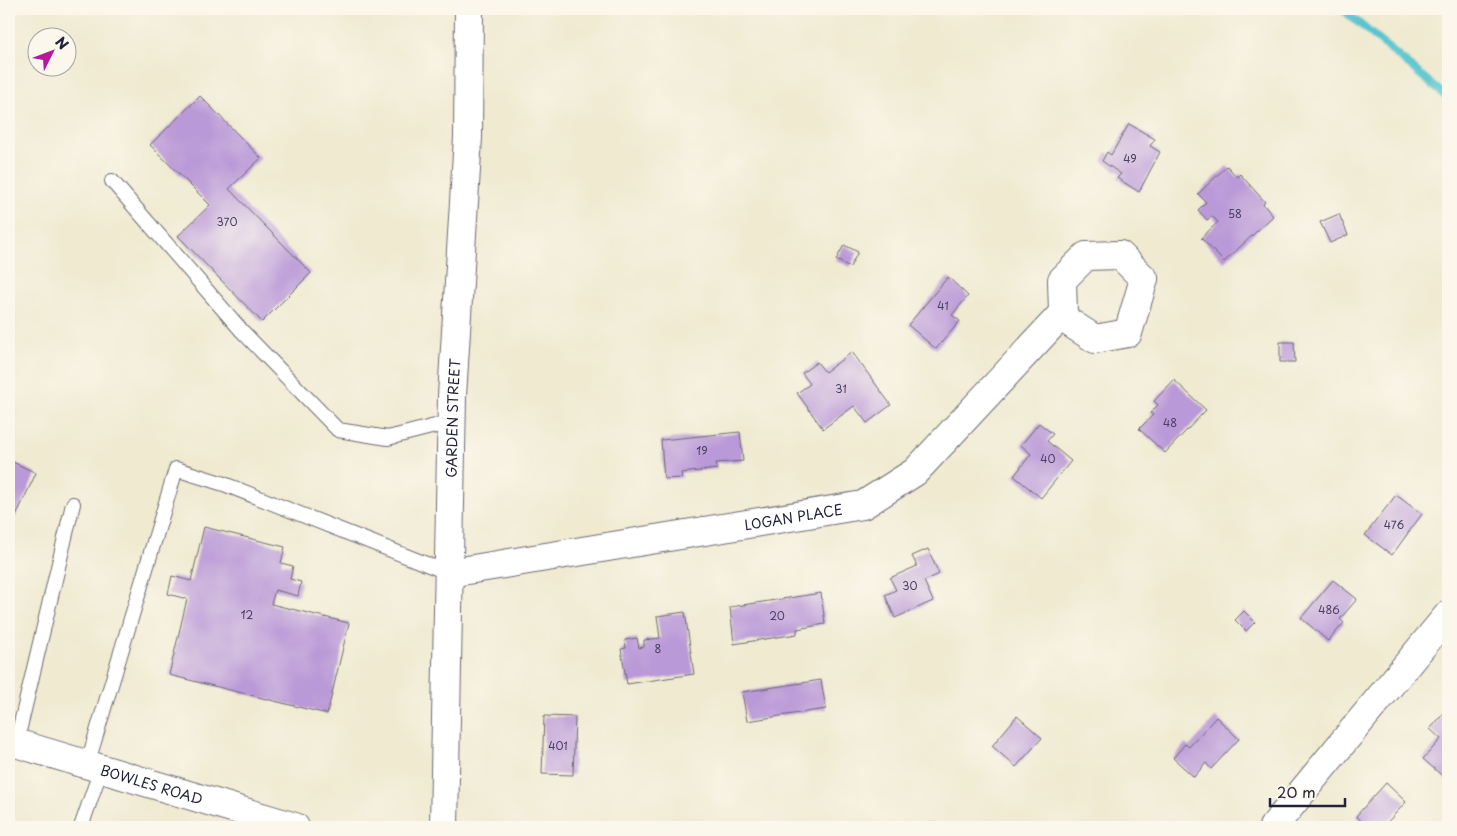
<svg xmlns="http://www.w3.org/2000/svg" width="1457" height="836" viewBox="0 0 1457 836" font-family="'Playpen Sans',sans-serif">
<style>
.lines{fill:none;stroke-linecap:round;stroke-linejoin:round}
.stream{stroke:#58c5ce;stroke-width:8}
.building{fill:#b999d7}
.service-casing{stroke:#6a6870;stroke-width:16}
.minor-casing{stroke:#6a6870;stroke-width:30}
.tertiary-casing{stroke:#6a6870;stroke-width:30}
.service{stroke:#fff;stroke-width:14}
.minor{stroke:#fff;stroke-width:28}
.tertiary{stroke:#fff;stroke-width:28}
.labels{text-anchor:middle;dominant-baseline:central;stroke-width:4;stroke-linejoin:round;paint-order:stroke}
.number-label{font-size:11px;fill:#484062}
.street-label{font-size:14px;fill:#22223b;stroke:#fbf7ec}
</style>
<rect width="100%" height="100%" fill="#fbf7ec"/>
<filter id="ink" filterUnits="userSpaceOnUse"><feTurbulence type="fractalNoise" baseFrequency=".02" numOctaves="2"/><feDisplacementMap in="SourceGraphic" scale="10" xChannelSelector="R" yChannelSelector="G"/><feConvolveMatrix kernelMatrix="1 2 1 2 8 2 1 2 1" color-interpolation-filters="sRGB"/></filter>
<filter id="wash" filterUnits="userSpaceOnUse"><feTurbulence type="fractalNoise" baseFrequency=".0096" numOctaves="4" result="noise"/><feDisplacementMap in="SourceGraphic" scale="20" xChannelSelector="R" yChannelSelector="G"/><feGaussianBlur stdDeviation="1.12" result="paint"/><feColorMatrix in="noise" values="0 0 0 0 0 0 0 0 0 0 0 0 0 0 0 0 0 1.4 0 .05"/><feComposite in="paint" operator="in"/></filter>
<g filter="url(#wash)">
<rect width="100%" height="100%" fill="#f0ead1"/>
<g class="lines">
<path class="stream" d="M1342,9l106,89"/>
</g>
<g id="blocks">
<path class="building" d="M200,96l61,62 -32,31 82,84 -49,49 -84,-86 32,-31 -60,-60z
M1129,124l26,15 -5,7 10,6 -21,40 -22,-14 4,-4 -19,-13 5,-9 4,3z
M1227,166l10,11 3,-3 25,28 -2,2 10,12 -49,46 -23,-24 17,-16 -6,-6 -5,4 -9,-10 8,-8 -8,-8z
M1339,214l9,21 -18,8 -10,-21z
M844,245l14,7 -8,15 -14,-7z
M948,277l20,19 -16,19 8,6 -24,28 -28,-24z
M1280,342h14l1,20h-15z
M852,352l39,53 -24,18 -13,-17 -31,23 -26,-36 13,-9 -8,-11 15,-11 8,10z
M1174,380l32,30 -41,43 -26,-24 14,-14 -3,-2 8,-8 -4,-4z
M1039,423l14,11 -6,7 24,20 -30,37 -27,-22 17,-22 -10,-9z
M740,432l3,29 -27,2 1,6 -36,4 1,5 -18,1 -3,-39z
M9,460l27,13 -27,58z
M1396,495l26,19 -30,41 -27,-20z
M204,527l81,20 -4,16 12,3 -3,13 11,3 -3,14 -23,-6 -4,14 78,19 -22,91 -158,-39 18,-76 -19,-5 4,-18 19,5z
M928,549l11,25 -15,7 9,20 -38,17 -10,-23 11,-5 -6,-12 27,-12 -5,-10z
M1333,580l24,19 -17,20 4,4 -16,18 -27,-23z
M821,593l4,31 -28,5v5l-63,10 -4,-37z
M1244,611l11,11 -9,9 -11,-11z
M685,612l9,62 -67,10 -6,-35 5,-1 -1,-8 12,-2 2,10 5,-1v-7l16,-2 -3,-22z
M821,680l5,29 -79,12 -5,-29z
M1444,713l4,4 -1,63 -24,-21 18,-20 -11,-10z
M544,716l31,1 -2,58 -31,-1z
M1017,716l25,22 -26,29 -24,-21z
M1216,717l23,22 -28,30 -5,-6 -12,14 -21,-19 12,-14 4,3z
M1386,783l20,19 -23,25h-15l-12,-11z
M930,822l6,5h-10z"/>
</g>
</g>
<g filter="url(#ink)">
<use href="#blocks" fill-opacity="0" stroke="#6a6870" stroke-width="1"/>
<g class="lines">
<defs>
<path id="service" d="M112,181l130,150 96,99 50,8 63,-16
M16,744l57,-240
M87,765l89,-296 48,15 225,89
M81,827l20,-58"/>
<g id="minor">
<path id="s1" d="M449,573l414,-68 52,-33 148,-159 -1,-33 24,-24 34,-1 24,24 -16,54 -33,6 -28,-18 -4,-8"/>
<path d="M1273,827l175,-212"/>
</g>
<g id="tertiary">
<path id="s2" d="M9,741l286,86"/>
<path id="s3" d="M444,827l8,-431 16,-259 1,-128"/>
</g>
</defs>
<use href="#service" class="service-casing"/>
<use href="#minor" class="minor-casing"/>
<use href="#tertiary" class="tertiary-casing"/>
<use href="#service" class="service"/>
<use href="#minor" class="minor"/>
<use href="#tertiary" class="tertiary"/>
</g>
</g>
<g class="labels">
<g class="number-label">
<text x="1130" y="158">49</text>
<text x="1235" y="213">58</text>
<text x="227" y="221">370</text>
<text x="943" y="305">41</text>
<text x="841" y="388">31</text>
<text x="1170" y="422">48</text>
<text x="702" y="450">19</text>
<text x="1048" y="458">40</text>
<text x="1394" y="524">476</text>
<text x="910" y="585">30</text>
<text x="1329" y="609">486</text>
<text x="247" y="614">12</text>
<text x="777" y="615">20</text>
<text x="658" y="648">8</text>
<text x="558" y="745">401</text>
</g>
<g class="street-label">
<text stroke="none"><textPath href="#s3" startOffset="409">GARDEN STREET</textPath></text>
<text stroke="none"><textPath href="#s1" startOffset="349">LOGAN PLACE</textPath></text>
<text stroke="none"><textPath href="#s2" startOffset="149">BOWLES ROAD</textPath></text>
</g>
</g>
<rect width="1457" height="836" fill="none" stroke="#fbf7ec" stroke-width="30"/>
<g transform="translate(52 52) rotate(48)"><circle r="24" fill="#fbf7ec" stroke="#a4a2a5"/>
<path d="M0-4L9 19L0 12L-9 19Z" fill="#b5179e"/>
<text y="-8" font-size="14" font-weight="bold" text-anchor="middle" fill="#22223b">N</text>
</g>
<path d="M1270 798v8h75v-8" fill="none" stroke="#22223b" stroke-width="2.5"/>
<text x="1277" y="798" font-size="15" fill="#22223b" stroke="#fbf7ec" stroke-width="4" paint-order="stroke">20 m</text>
</svg>
